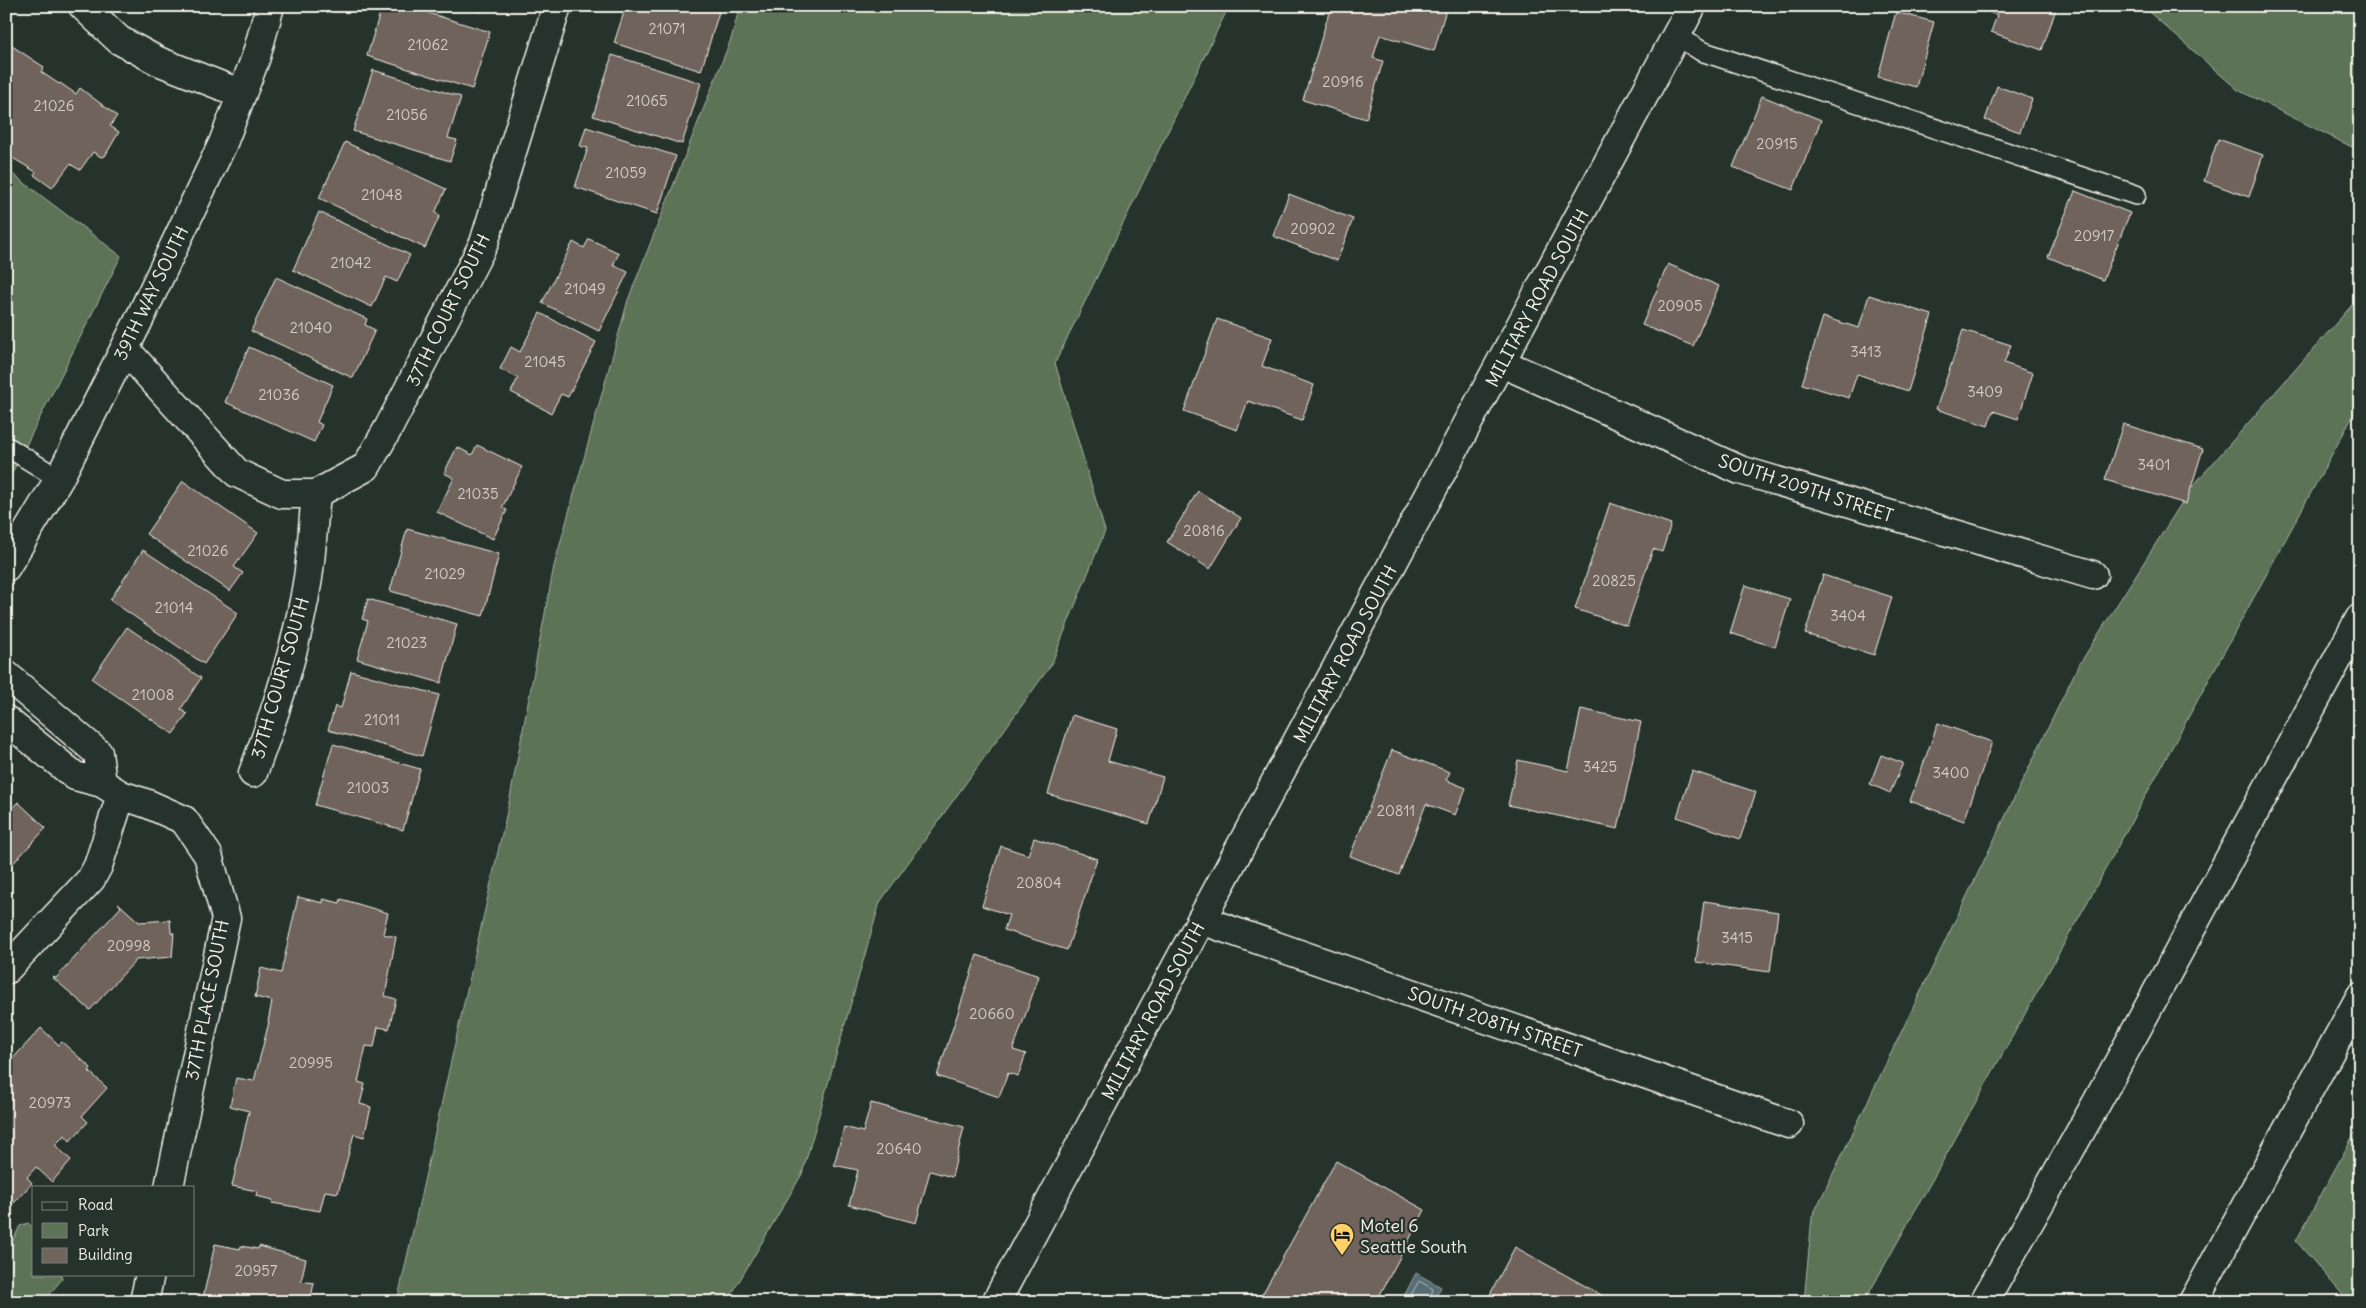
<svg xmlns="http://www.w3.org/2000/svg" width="2366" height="1308" viewBox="0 0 2366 1308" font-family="Delius,sans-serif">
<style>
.green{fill:#5c7357;stroke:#a8b2a0}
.water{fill:#566c74;stroke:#95a1a2}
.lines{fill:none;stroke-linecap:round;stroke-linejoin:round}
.shore{stroke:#b5bcba;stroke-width:1}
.building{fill:#70645c;stroke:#f4f1e8}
.service-casing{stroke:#f4f1e8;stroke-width:22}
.minor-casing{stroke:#f4f1e8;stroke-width:31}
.secondary-casing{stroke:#f4f1e8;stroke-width:31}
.motorway-casing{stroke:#f4f1e8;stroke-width:31}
.service{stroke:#26332d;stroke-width:19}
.minor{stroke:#26332d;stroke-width:28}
.secondary{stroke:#26332d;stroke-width:28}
.motorway{stroke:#26332d;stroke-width:28}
.labels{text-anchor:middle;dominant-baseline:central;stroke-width:4.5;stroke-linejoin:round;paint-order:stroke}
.number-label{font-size:15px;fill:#d3cec5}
.street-label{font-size:18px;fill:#f4f1e8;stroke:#26332d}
.poi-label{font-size:18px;fill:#f4f1e8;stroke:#26332d;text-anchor:start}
</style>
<rect width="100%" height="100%" fill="#26332d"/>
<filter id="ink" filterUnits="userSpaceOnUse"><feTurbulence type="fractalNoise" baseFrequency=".02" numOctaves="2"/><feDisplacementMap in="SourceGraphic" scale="10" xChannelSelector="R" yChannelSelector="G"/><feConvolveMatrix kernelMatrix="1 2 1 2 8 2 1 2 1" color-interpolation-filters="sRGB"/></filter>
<g filter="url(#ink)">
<path class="green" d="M740,6h489l-174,357 50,168 -54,134 -171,237 -78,272 -75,128h-330l113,-504 44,-232 74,-266 103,-261z
M2142,6h218v145l-122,-61z
M6,169l115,87 -115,229z
M2360,296v107l-272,498 -224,401h-60l8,-85 265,-549 114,-180z
M2360,1123v179h-11l-53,-61z
M28,1223l6,5v46h27l1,5 -19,23h-30l-7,-3v-45l14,-28z"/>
<path class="water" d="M1416,1273l25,14 -8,15h-32z"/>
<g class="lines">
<path class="shore" d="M1407,1302l12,-21 14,8 -4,13"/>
</g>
<path class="building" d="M382,6h24l84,26 -18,57 -105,-33z
M464,6h19l-2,6z
M626,6h75l18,6 -18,59 -87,-28z
M1331,6h116l-13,45 -54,-16 -7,23 10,3 -17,58 -63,-19z
M1970,6h87l-15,44 -51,-18 6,-17z
M1896,12l38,10 -18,65 -38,-10z
M6,42l38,25 -3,5 18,12 1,-1 16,11 4,-6 37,28 -7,10 9,6 -14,24 -4,1 -8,-5 -13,18 -10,-6 -18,24 -18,-13 2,-3 -30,-18z
M612,55l89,28 -19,61 -89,-28z
M373,70l88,27 -13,41 9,2 -7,21 -97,-30z
M1997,86l35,13 -12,33 -35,-12z
M1762,96l59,24 -28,70 -60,-23z
M586,127l90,29 -19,58 -82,-27 13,-39 -8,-2z
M2218,139l45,16 -14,42 -45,-16z
M345,142l101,47 -11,24 5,2 -15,33 -106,-50z
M2075,191l55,22 -27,67 -55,-23z
M1289,194l64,25 -16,42 -64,-25z
M319,212l91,43 -13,27 -11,-5 -14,30 -79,-37z
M589,239l30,14 -6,12 15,7 -29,59 -57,-28 31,-61 11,6z
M1668,264l51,22 -26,60 -51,-21z
M276,277l91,42 -2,6 10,5 -22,48 -102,-47z
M1869,295l63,20 -24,76 -51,-17 -8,24 -47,-14 21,-67 36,11z
M540,313l56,29 -28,55 -7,-3 -10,19 -40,-21 7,-14 -18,-9 11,-22 9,5z
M1217,319l55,19 -10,28 52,19 -12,35 -54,-19 -11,29 -53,-19z
M1963,330l48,15 -7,18 29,10 -15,46 -25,-8 -5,15 -52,-17z
M249,347l84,38 -16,37 5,3 -8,17 -89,-40z
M2123,424l80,25 -17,55 -81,-24z
M477,445l45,22 -20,41 5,2 -14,29 -56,-27 17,-34 -10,-5 13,-26 15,8z
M183,481l75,52 -24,34 9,6 -13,18 -84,-57z
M1198,491l43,27 -31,51 -43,-27z
M1610,503l61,21 -9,28 -9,-3 -26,77 -52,-17z
M407,529l92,25 -16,62 -93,-25z
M143,550l95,63 -34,51 -94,-64z
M1823,575l69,22 -18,58 -69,-21z
M1745,585l45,14 -15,48 -45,-14z
M368,599l89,25 -16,59 -84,-24 11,-38 -6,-2z
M127,627l74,51 -20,31 6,5 -14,20 -81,-55z
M351,671l88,24 -17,61 -94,-26 7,-24 6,2z
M1581,709l60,13 -23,107 -110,-24 10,-45 50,11z
M1072,715l45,14 -9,32 55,16 -14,47 -101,-30z
M1938,723l54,19 -28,79 -54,-20z
M333,744l87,25 -17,61 -88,-25z
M1392,750l58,22 -4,8 20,8 -11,27 -29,-11 -27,71 -49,-19z
M1881,755l22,8 -13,30 -20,-9z
M1692,771l64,21 -16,47 -63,-22z
M6,801l7,6 5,-5 28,26 -40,43z
M1034,838l63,21 -30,91 -63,-20 5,-15 -27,-9 19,-60 27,9z
M298,897l25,6v-4l17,4 1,-4 47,14 -5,21 13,3 -11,59 11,3 -7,30 -11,-2 -4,20 -8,-1 -8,36 7,2 -5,20 11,3 -7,30 -10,-3 -16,59 -13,-2 -5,20 -48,-8 1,-3 -17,-4 1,-5 -25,-5 17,-75 -19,-5 6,-28 18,3 15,-59h-1l4,-21 -17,-4 6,-29 20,5z
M1704,901l74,11 -8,60 -74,-10z
M118,903l21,19 31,-2 1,13h3l-2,24 -36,3 -46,50 -38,-33 4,1 65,-71z
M977,955l62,21 -26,74 13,4 -8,22 -10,-3 -9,24 -62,-21z
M41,1028l18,17 3,-3 29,26 -2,3 18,17 -25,28 6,6 -18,19 -5,-6 -10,10 16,15 -19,22 -16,-15 -9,10 5,6 -18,20 -6,-6 -2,2v-133z
M871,1103l93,24 -12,50 -22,-6 -14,52 -67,-18 9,-35 -24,-5 10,-38 19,5z
M1336,1161l89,49 -49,92h-118z
M215,1244l25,5 1,-3 17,3 1,-3 47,13 -5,22 13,2 -4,19h-108z
M1515,1247l90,50 -2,5h-117z"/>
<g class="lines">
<defs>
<path id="service" d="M1676,35l25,16 435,144
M6,446l53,33"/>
<path id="minor" d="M83,6l36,34 39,21 84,33
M125,349l112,124 45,21h34l50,-27 23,-40 95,-184 73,-237
M1502,363l238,107 353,105
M6,567l53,-88 79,-157 85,-179 33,-86 14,-51
M6,675l92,78 4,30
M6,720l69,56 27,7 19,12 27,9 36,16 24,35 18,63 -57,269
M253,773c23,-61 45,-131 55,-195 4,-28 5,-56 8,-84
M1201,920l588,204
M6,970l85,-91 7,-13 23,-71
M144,1302l6,-28"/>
<path id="secondary" d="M996,1302l696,-1296"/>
<path id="motorway" d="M1984,1302l112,-198 264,-486
M2193,1302l167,-305"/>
</defs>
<use href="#service" class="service-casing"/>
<use href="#minor" class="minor-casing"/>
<use href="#secondary" class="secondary-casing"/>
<use href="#motorway" class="motorway-casing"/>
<use href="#service" class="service"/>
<use href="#minor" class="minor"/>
<use href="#secondary" class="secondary"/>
<use href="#motorway" class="motorway"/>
</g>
</g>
<defs>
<symbol id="hotel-pin" viewBox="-11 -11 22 30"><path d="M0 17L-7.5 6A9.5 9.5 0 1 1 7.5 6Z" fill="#ffd166" stroke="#26332d"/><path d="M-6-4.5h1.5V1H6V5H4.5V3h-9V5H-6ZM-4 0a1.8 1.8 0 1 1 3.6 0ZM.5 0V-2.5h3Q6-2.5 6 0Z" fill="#111"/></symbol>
</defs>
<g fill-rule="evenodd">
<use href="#hotel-pin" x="1328" y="1221" width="28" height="38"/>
</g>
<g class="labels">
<g class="number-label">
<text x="667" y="28">21071</text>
<text x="428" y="44">21062</text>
<text x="1343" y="81">20916</text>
<text x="647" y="100">21065</text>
<text x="54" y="105">21026</text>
<text x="407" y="114">21056</text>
<text x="1777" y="143">20915</text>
<text x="626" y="172">21059</text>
<text x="382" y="194">21048</text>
<text x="1313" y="228">20902</text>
<text x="2094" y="235">20917</text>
<text x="351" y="262">21042</text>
<text x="585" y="288">21049</text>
<text x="1680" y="305">20905</text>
<text x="311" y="327">21040</text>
<text x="1866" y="351">3413</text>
<text x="545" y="361">21045</text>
<text x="1985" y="391">3409</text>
<text x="279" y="394">21036</text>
<text x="2154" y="464">3401</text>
<text x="478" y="493">21035</text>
<text x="1204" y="530">20816</text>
<text x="208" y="550">21026</text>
<text x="445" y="573">21029</text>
<text x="1614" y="580">20825</text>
<text x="174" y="607">21014</text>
<text x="1848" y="615">3404</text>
<text x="407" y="642">21023</text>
<text x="153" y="694">21008</text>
<text x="382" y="719">21011</text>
<text x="1600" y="766">3425</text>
<text x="1951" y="772">3400</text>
<text x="368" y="787">21003</text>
<text x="1396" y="810">20811</text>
<text x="1039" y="882">20804</text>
<text x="1737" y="937">3415</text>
<text x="129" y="945">20998</text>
<text x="992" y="1013">20660</text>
<text x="311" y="1062">20995</text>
<text x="50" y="1102">20973</text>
<text x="899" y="1148">20640</text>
<text x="256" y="1270">20957</text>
</g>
<g class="street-label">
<text transform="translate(151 293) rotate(-64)">39TH WAY SOUTH</text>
<text transform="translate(1537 298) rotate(-62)">MILITARY ROAD SOUTH</text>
<text transform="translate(448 310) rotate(-64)">37TH COURT SOUTH</text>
<text transform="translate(1806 488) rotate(18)">SOUTH 209TH STREET</text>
<text transform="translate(1345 654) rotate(-62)">MILITARY ROAD SOUTH</text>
<text transform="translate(280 678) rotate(-74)">37TH COURT SOUTH</text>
<text transform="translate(207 1000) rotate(-79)">37TH PLACE SOUTH</text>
<text transform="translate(1153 1011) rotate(-62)">MILITARY ROAD SOUTH</text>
<text transform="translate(1495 1022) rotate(19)">SOUTH 208TH STREET</text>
</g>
<g class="poi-label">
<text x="1360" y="1225">Motel 6<tspan x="1360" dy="21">Seattle South</tspan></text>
</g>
</g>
<rect width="2366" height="1308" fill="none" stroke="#26332d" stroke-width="25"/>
<rect x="12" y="12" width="2341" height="1283" fill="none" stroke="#f4f1e8" stroke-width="2" filter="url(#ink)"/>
<rect x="32" y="1186" width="162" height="90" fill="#26332d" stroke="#787f78"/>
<rect x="42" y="1202" width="25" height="8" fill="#26332d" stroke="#787f78"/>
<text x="78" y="1210" font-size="15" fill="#f4f1e8">Road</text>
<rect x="42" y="1223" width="25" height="15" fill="#5c7357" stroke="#787f78"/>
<text x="78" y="1236" font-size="15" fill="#f4f1e8">Park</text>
<rect x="42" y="1248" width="25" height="15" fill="#70645c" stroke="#787f78"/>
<text x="78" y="1260" font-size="15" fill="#f4f1e8">Building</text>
</svg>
